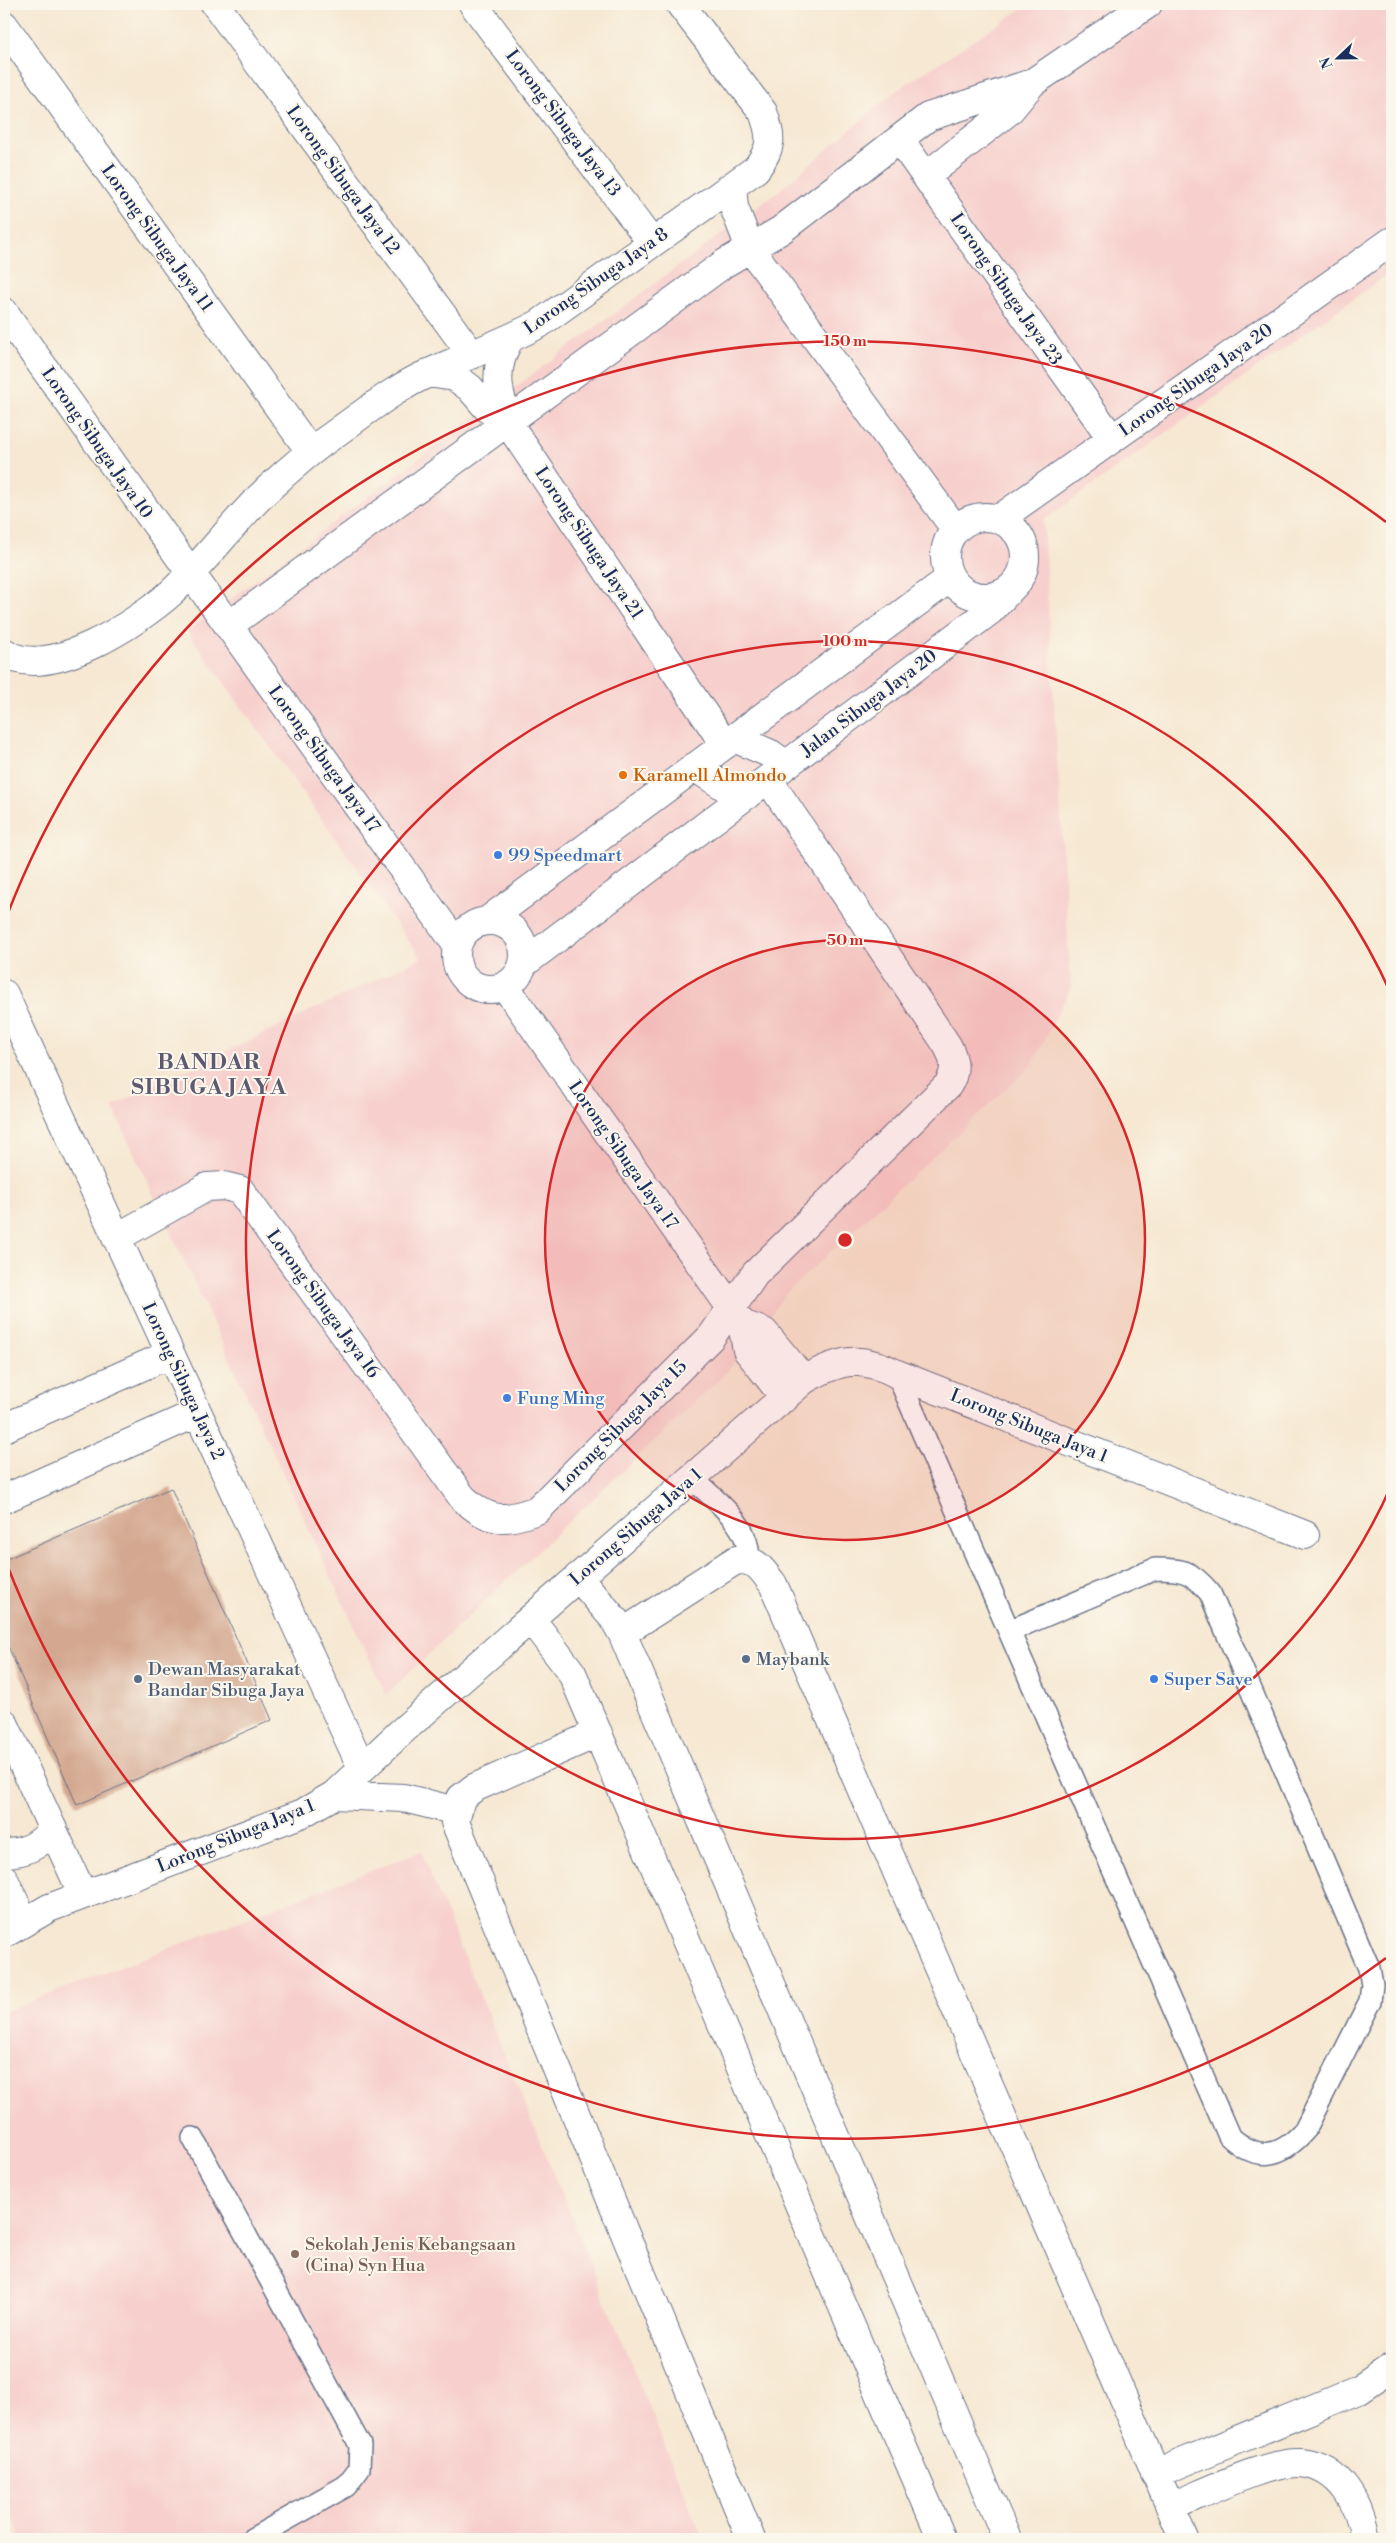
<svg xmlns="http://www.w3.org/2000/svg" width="1396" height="2543" viewBox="0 0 1396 2543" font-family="'Libre Bodoni',serif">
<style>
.built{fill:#f7d0cd}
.building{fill:#d4a890}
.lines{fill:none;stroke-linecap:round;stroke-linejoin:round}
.lane-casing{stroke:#687087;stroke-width:24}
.street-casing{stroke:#687087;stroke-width:30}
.lane{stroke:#fff;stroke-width:21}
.street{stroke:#fff;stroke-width:28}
.ring{fill:none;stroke:#d62828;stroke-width:2.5}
.food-dot{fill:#e8710a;stroke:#fbf7ec;stroke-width:2}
.shop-dot{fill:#3f7fe0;stroke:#fbf7ec;stroke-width:2}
.service-dot{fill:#5c6f8a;stroke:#fbf7ec;stroke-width:2}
.education-dot{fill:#8d6e63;stroke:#fbf7ec;stroke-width:2}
.labels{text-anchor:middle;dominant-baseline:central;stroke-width:4;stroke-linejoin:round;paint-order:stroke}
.street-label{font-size:18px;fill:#1b2f5e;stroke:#fbf7ec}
.food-label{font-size:18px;fill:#c56008;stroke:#fbf7ec;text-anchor:start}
.shop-label{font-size:18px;fill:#366cbe;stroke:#fbf7ec;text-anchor:start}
.service-label{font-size:18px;fill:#4e5e75;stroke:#fbf7ec;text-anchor:start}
.education-label{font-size:18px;fill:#785e54;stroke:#fbf7ec;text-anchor:start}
.district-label{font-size:22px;font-weight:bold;letter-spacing:1px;fill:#5c5970;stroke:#fbf7ec}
.centre{fill:#d62828;stroke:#fbf7ec;stroke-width:2.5}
.ring-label{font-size:15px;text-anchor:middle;font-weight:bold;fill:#d62828;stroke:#fbf7ec;stroke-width:4;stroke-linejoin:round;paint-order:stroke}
</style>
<rect width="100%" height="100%" fill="#fbf7ec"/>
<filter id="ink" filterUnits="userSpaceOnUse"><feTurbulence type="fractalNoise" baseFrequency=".02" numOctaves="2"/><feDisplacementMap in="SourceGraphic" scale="10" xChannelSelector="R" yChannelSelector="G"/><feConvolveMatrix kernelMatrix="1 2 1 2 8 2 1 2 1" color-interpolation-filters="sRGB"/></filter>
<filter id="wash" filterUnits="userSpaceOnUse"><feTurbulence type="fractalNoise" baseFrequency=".0096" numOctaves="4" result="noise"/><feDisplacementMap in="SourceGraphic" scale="20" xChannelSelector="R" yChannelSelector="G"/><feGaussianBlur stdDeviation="1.12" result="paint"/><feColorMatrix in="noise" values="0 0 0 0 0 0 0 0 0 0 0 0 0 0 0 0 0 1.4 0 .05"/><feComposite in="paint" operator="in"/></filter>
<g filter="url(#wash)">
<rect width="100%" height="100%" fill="#f6e8d2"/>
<path class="built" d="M1029,4h363v267l-349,250 28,467 -39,77 -245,227 -60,80 -341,323 -274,-589 309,-148 -234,-327 587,-436 119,-102z
M421,1851l282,688h-682l-17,-43v-484z"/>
<g id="blocks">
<path class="building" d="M171,1488l101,232 -195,85 -73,-168v-77z"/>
</g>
</g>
<g filter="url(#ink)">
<use href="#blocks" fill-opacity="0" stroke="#687087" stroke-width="1"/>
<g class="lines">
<defs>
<path id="lane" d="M897,1374l332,762c28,26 52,22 76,-6l65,-129 2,-16 -3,-17 -159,-375c-19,-22 -26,-24 -55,-24l-146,62
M692,1478c22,22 60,47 56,81
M193,2138l167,307 -1,24 -13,17 -94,53"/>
<path id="street" d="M215,4l257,351
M473,4l179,239
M4,25l306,426
M900,140l212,299
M926,176l83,-65 23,-28 116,-79
M732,186l2,21 16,41 206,282
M4,312l453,633
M428,373l27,4 15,11 18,21 20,14 217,322
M508,423c-10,-32 -16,-52 1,-83
M945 557a40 40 0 1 1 80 0a40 40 0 1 1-80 0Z
M999,519l393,-278
M228,626l497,-363 56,-33 147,-113 104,-34
M4,652c42,32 136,-31 168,-60 34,-31 61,-70 95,-102 23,-22 47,-42 73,-60 28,-20 57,-43 89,-57 37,-17 74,-30 110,-49l217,-155c17,-22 16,-32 7,-57l-83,-108
M734,738l37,16 15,11
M694,767l34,22 19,6
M456 955a34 34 0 1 1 68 0a34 34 0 1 1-68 0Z
M487,921l463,-343
M523,964l468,-354 27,-29
M505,986l226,322 11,16 5,26 38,48
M4,994l358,774
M116,1238l91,-51 17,-1 16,4 222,307c27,26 42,25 75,13l174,-173 44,-63 193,-189c9,-14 7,-26 -1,-40l-179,-266
M742,1324l22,8 40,48
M4,1428l166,-74
M4,1499l193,-86
M578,1577l36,42 8,14 385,906
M531,1619l41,54 370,866
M622,1633l114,-73c21,-1 25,9 37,24l411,955
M4,1723l79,172
M598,1733l-124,55 -13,10 -6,24 296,717
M334,1795l70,3 52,13
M4,1853c21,0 35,-7 49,-24
M4,1879l20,43
M4,1934l45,-26 254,-95 31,-18 67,-63 403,-352c36,-21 56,-25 93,-6l408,161
M1155,2474l203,-84 34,-23
M1170,2507c33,-13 97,-46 131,-44 40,4 59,42 64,76"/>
</defs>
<use href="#lane" class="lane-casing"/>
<use href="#street" class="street-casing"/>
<use href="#lane" class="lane"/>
<use href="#street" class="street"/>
</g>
</g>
<circle cx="845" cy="1240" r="300" fill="#d62828" fill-opacity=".12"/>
<g class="ring">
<circle cx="845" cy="1240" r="300"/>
<path d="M1392 1484A599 599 0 1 1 1392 996"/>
<path d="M1386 1958A899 899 0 0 1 6 1562M6 918A899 899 0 0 1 1386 522"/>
</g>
<circle class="food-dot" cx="623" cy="775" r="5"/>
<g class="shop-dot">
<circle cx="498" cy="855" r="5"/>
<circle cx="507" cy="1398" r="5"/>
<circle cx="1154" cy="1679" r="5"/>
</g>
<g class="service-dot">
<circle cx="746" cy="1659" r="5"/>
<circle cx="138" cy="1679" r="5"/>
</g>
<circle class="education-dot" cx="295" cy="2254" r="5"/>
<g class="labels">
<g class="street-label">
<text transform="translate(563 123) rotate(53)">Lorong Sibuga Jaya 13</text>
<text transform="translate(343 180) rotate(54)">Lorong Sibuga Jaya 12</text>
<text transform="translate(157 238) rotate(54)">Lorong Sibuga Jaya 11</text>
<text transform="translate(596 281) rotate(-35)">Lorong Sibuga Jaya 8</text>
<text transform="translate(1006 289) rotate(55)">Lorong Sibuga Jaya 23</text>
<text transform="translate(1196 380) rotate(-35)">Lorong Sibuga Jaya 20</text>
<text transform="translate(97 443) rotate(55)">Lorong Sibuga Jaya 10</text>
<text transform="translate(589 543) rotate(56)">Lorong Sibuga Jaya 21</text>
<text transform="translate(869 703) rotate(-37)">Jalan Sibuga Jaya 20</text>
<text transform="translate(324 759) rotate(54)">Lorong Sibuga Jaya 17</text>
<text transform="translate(623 1155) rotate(55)">Lorong Sibuga Jaya 17</text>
<text transform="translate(323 1304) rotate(54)">Lorong Sibuga Jaya 16</text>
<text transform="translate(183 1381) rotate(65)">Lorong Sibuga Jaya 2</text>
<text transform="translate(621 1426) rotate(-45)">Lorong Sibuga Jaya 15</text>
<text transform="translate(1029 1426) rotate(22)">Lorong Sibuga Jaya 1</text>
<text transform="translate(636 1527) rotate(-41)">Lorong Sibuga Jaya 1</text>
<text transform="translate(236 1836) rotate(-22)">Lorong Sibuga Jaya 1</text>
</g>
<g class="food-label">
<text x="633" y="775">Karamell Almondo</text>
</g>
<g class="shop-label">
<text x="508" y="855">99 Speedmart</text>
<text x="517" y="1398">Fung Ming</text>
<text x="1164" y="1679">Super Save</text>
</g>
<g class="service-label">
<text x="756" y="1659">Maybank</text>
<text x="148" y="1669">Dewan Masyarakat<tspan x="148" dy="21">Bandar Sibuga Jaya</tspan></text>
</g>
<g class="education-label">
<text x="305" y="2244">Sekolah Jenis Kebangsaan<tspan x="305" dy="21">(Cina) Syn Hua</tspan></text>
</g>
<g class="district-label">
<text x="209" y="1062">BANDAR<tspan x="209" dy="25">SIBUGA JAYA</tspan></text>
</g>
</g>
<circle cx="845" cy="1240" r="8" class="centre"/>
<g class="ring-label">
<text x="845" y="346">150 m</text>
<text x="845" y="646">100 m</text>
<text x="845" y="945">50 m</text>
</g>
<rect width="1396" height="2543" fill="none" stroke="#fbf7ec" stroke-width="20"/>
<g transform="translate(1338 58) rotate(248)" stroke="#fbf7ec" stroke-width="4" paint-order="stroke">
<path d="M0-4L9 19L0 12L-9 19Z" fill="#1b2f5e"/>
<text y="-8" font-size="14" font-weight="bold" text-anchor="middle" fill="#1b2f5e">N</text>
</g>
</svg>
